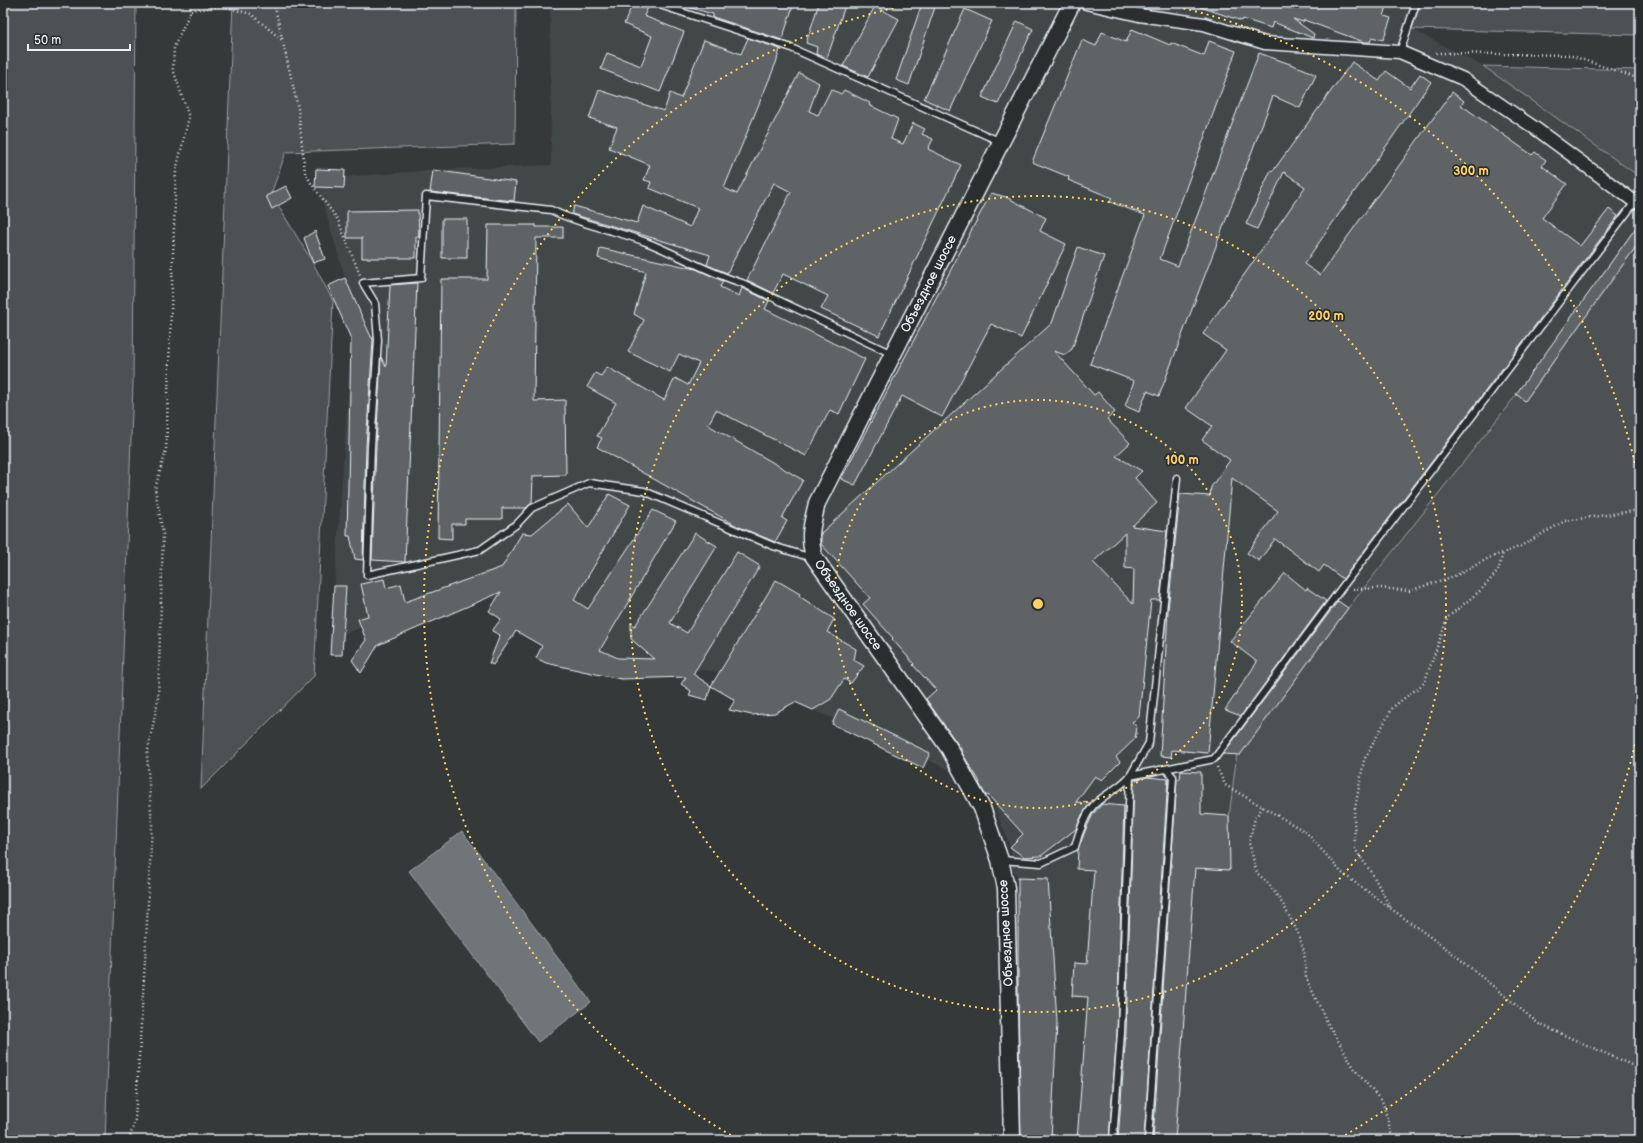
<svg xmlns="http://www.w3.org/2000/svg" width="1643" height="1143" viewBox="0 0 1643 1143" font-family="'Balsamiq Sans',sans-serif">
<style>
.built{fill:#424647}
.green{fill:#4d5152;stroke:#9aa1a5}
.water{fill:#707579;stroke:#a0a7ac}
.building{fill:#5f6365;stroke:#e8f1f8;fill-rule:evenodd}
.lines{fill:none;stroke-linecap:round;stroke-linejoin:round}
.lane-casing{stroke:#e8f1f8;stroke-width:9}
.street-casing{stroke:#e8f1f8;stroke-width:15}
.secondary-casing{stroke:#e8f1f8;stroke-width:19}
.path{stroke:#e8f1f8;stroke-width:2.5;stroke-dasharray:1 3;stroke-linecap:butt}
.lane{stroke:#2a2d2e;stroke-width:6}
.street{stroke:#2a2d2e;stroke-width:12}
.secondary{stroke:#2a2d2e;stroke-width:16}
.ring{fill:none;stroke:#ffd166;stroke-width:2;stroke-dasharray:2 4}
.labels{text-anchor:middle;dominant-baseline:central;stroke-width:3.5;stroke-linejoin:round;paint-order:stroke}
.street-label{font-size:13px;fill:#e8f1f8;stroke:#2a2d2e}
.centre{fill:#ffd166;stroke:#2a2d2e;stroke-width:2}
.ring-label{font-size:12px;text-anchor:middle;font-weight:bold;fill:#ffd166;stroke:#2a2d2e;stroke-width:3.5;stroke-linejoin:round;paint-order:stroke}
</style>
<rect width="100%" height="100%" fill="#35393a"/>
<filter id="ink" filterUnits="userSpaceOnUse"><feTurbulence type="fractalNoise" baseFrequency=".025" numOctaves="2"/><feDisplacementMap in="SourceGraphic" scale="8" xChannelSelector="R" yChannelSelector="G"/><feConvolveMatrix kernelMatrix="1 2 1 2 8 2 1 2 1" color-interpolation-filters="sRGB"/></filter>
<g filter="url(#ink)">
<path class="built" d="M550,3h871l-9,26 71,37 157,111v45l-119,167 -173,219 -111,144 -10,82 -54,306h-143l-4,-250 -13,-20 -3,-23 -23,-61 -261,-114 -145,-12 -101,-69 -118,36 -31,12 22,-319 -8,-42 -29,-99 117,-9 118,-5z"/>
<path class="green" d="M3,3h133l-3,381 -28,756h-102z
M233,3h283l-1,141 -229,8 -15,42 42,69 20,38 -19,375 -113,113z
M1421,3h219v32l-228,-6z
M1483,66l157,4v107z
M1640,222v918h-467l15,-264 39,-42 10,-82 111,-144 173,-219z"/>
<path class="water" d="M462,831l129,171 -53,40 -129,-171z"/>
<path class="building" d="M633,3h17l-6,13 40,16 -24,60 -59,-23 6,-16 34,13 11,-30 -28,-12z
M684,3h110l-12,37 -69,-23v-3l-29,-8z
M819,3h27l-19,55 -11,-4 1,-7 -11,-4z
M922,3l13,4 -26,78 -13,-5z
M1194,3h194l-4,13 7,2 -8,22 -11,-3 -2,5h-6l-60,-22 -1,2 -10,-3 21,15 -1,4 -40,-16 -2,6 -28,-9 -1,2 -48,-16z
M875,6l24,13 -31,58 -25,-11z
M965,9l27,12 -42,90 -26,-12z
M1017,21l16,8 -35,75 -16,-7z
M1132,29l38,16 1,-2 33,13 5,-15 27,10 -76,208 18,7 81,-213 45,16 12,6 -16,33 -27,-12 -114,300 -12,-5 -8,21 -14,-6 9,-25 -44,-17 55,-149 -35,-13 2,-4 -44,-18 1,-3 -37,-15 50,-122 14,6 6,-14 24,10z
M748,38l32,11 -4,14 -52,125 13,6 62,-121 20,10 -10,28 9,4 13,-26 10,5 3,-4 26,13 -1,2 29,14 -7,20 12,5 10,-21 12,6 -3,5 11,5 -5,10 33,16 -82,171 -58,-27 7,-13 -45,-22 -10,19 -26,-13 44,-88 -17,-9 -47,90 -20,-8 3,-10 -138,-41 2,-8 63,17 6,-17 47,21 8,-19 -49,-20 2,-6 -7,-2 6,-15 -41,-17 8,-21 -28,-9 10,-28 65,21 6,-18 11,5 23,-58 37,14z
M1352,62l27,19 7,-10 24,17 10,-14 11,8 -127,182 16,11 132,-183 12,9 -3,4 71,50 3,-3 11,8 -4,6 25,18 -25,34 38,28 29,-37 9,7 -275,363 -19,-14 -5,7 -44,-33 -16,22 -12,-8 31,-42 -46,-33 -24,275 -36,-3 -1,7 -11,-1 8,-146 12,-116 30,2 1,-9 19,-27 -28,-20 10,-14 -26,-18 40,-58 -23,-16 102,-147 -21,-15 -27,57 -11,-5 25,-54 2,1z
M316,169l29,1 -1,18 -29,-1z
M433,170l83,12 -2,19 -84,-9z
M286,186l6,12 -20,11 -6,-13z
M991,193l15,4 40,21 -6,13 26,13 -45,94 -30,-14 -49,93 -40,-21 -47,89 -14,-6z
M418,210l1,27h-3v21h-54v-20h-15v-27z
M442,219h25v39h-25z
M1640,222v19l-115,160 -9,-7z
M488,225h48v2h27v11h-27l-2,163 31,-1 1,75 -33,1 -1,27 -6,5h-24v11h-37v5h-13v15l-14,-1 3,-259h46z
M315,231l10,28 -12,4 -9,-25z
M1078,247l26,9 -32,93 -7,6 -11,-4 40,44 4,-3 17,20 -8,7 23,24 -14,13 26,15 -7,7 22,25 -25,23 35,5 -7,69h-9l-12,117 -7,5 5,5 -2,12 -19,18 4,5 -18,18 -7,-4 -19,26 14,1 -8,12 -6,14 -35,27 -17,1 -14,-10 13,-13 -35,-39 -2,1 -7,-13 1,-1 -18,-29 1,-1 -37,-53 10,-9 -23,-25 1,-1 -22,-25 1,-1 -30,-34 7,-6 -49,-54v-11l231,-210zM1125,533v35l9,1 -1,35 -40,-42z
M600,248l96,21 27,12 -3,6 19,9 3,-8 27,13 -4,8 100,50 -26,55 -9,-4 -24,46 -90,-46 -8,15 95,55 -21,38 5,3 -12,21 -38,-16 -140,-79 5,-9 -5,-2 19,-33 -29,-16 8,-14 6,3 6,-9 57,33 11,-22 13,7 11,-22 -20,-9 -9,18 -42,-20 16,-32 -10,-6 12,-42 -48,-14z
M345,278l26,59h1l1,3 -7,106 -3,114 -8,-1 -5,-23h-3l4,-197 -23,-53z
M417,283l-12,279 -33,-2 4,-114 5,-89 5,10 4,-82z
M609,494l21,11 -56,95 14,9 65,-99 23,11 -76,129 18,8 36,1 -23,-20v-16l4,3 60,-93 22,13 -47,77 17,10 50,-81 23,14 -67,108 18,12 -4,14 -18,-5 2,-4 -10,-7 5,-7 -64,2 -12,-2 -64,-14 -10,-5 6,-12 -26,-15 -23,34 -4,-2 11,-28 -8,-4 9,-12 -12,-8 12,-19 -123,53 -17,28 -9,-13 14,-20 -8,-21 10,-3 -7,-32 23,-5 2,9 15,-4 4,18 97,-35 20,-34 10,1 36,-30 20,24z
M1285,573l21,17 1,-2 19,13 -85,115 -16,-6 32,-48 -27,-21z
M776,580l24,14 -1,2 35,23 -7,13 29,17 -2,11 10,6 -13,17 -7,-4 -13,20 -18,11 -18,-8 -20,11 -23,2 -23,-5 6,-10 -24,-14z
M334,586h12l-4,69h-12z
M1338,601l10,7 -108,147 -17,-1z
M839,709l91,44 -7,15 -91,-44z
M1181,771l20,1v42l28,2 1,54 -35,-2 -20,272h-22l24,-361h3z
M1147,777l21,2 -24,361h-26l8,-107 8,-253z
M1102,804l22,2 -7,227 -8,107h-32l11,-143 -16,-1 2,-33 13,1 7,-94 -17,-1 1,-19 7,-19 8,-17z
M1018,878l30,1 9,143 -6,118h-30l-3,-140z"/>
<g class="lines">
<defs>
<path id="lane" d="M663,6l126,41 212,95
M1400,52l16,-49
M812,558l-39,-12 -129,-55 -55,-8 -57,25 -15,16 -37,26 -113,25 4,-129 7,-106 -3,-37 -12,-20 58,-5 5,-82 125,14c30,15 64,20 95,32 33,13 63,31 96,41l150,71
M1001,860l40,3 34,-16c3,-12 11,-36 21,-44 11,-10 24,-15 34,-27l84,-17 126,-169 295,-388
M1113,1140l8,-107 9,-257 19,-33 28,-265
M1148,1140l25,-363 -7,-8"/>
<path id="street" d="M1086,3l53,12 65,9 61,19 135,9 63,27 76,52 96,71"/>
<g id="secondary">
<path id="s1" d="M1012,1140l-6,-252 -6,-28 -18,-52 -33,-60 -135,-191c-6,-22 -2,-32 3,-54l255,-500"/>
</g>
</defs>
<use href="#lane" class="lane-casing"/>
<use href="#street" class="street-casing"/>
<use href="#secondary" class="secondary-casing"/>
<path class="path" d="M274,3l24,105 7,64 6,11 27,37 22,55
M191,10l31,-4 29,8 31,26
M1436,53l133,2 71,24
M1353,589l28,-1 28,3 48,-16 32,-17 30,-11 46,-26 75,-11
M1217,767l8,18 81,47 36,41 113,82 84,69 95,42 6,1
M1263,807l-8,11 -6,25 8,30 12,11 15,22 13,25 7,20 2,27 21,44 29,49 27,32 10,37
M1390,907l-17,-32 -18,-26 -1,-35 10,-54 29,-53 31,-24 24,-66 33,-27 17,-19 5,-18
M129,1140l6,-20 10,-159 7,-136 -5,-70 11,-55 3,-99 2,-67 -8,-45 11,-39 10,-279 13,-54 -16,-48 1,-22 17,-37 -1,-7"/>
<use href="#lane" class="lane"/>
<use href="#street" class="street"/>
<use href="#secondary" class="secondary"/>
</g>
</g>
<g class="ring">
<circle cx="1038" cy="604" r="204"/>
<circle cx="1038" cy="604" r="408"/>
<path d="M1640 721A613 613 0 0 1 1340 1138M736 1138A613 613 0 0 1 916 3M1160 3A613 613 0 0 1 1640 487"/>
</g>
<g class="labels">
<g class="street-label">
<text stroke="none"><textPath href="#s1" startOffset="939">Объездное шоссе</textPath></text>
<text transform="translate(848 605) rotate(55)">Объездное шоссе</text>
<text transform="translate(1006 933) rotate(-93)">Объездное шоссе</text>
</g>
</g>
<circle cx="1038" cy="604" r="6" class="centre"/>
<g class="ring-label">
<text x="1471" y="175">300 m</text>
<text x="1326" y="320">200 m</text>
<text x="1182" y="464">100 m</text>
</g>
<rect width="1643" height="1143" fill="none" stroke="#2a2d2e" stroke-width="16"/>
<rect x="8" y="8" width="1627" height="1127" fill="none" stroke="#e8f1f8" stroke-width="1.5" filter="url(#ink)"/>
<path d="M28 44v6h102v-6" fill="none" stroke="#e8f1f8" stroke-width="2"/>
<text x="34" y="44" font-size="12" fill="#e8f1f8" stroke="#2a2d2e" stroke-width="3" paint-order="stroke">50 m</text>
</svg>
